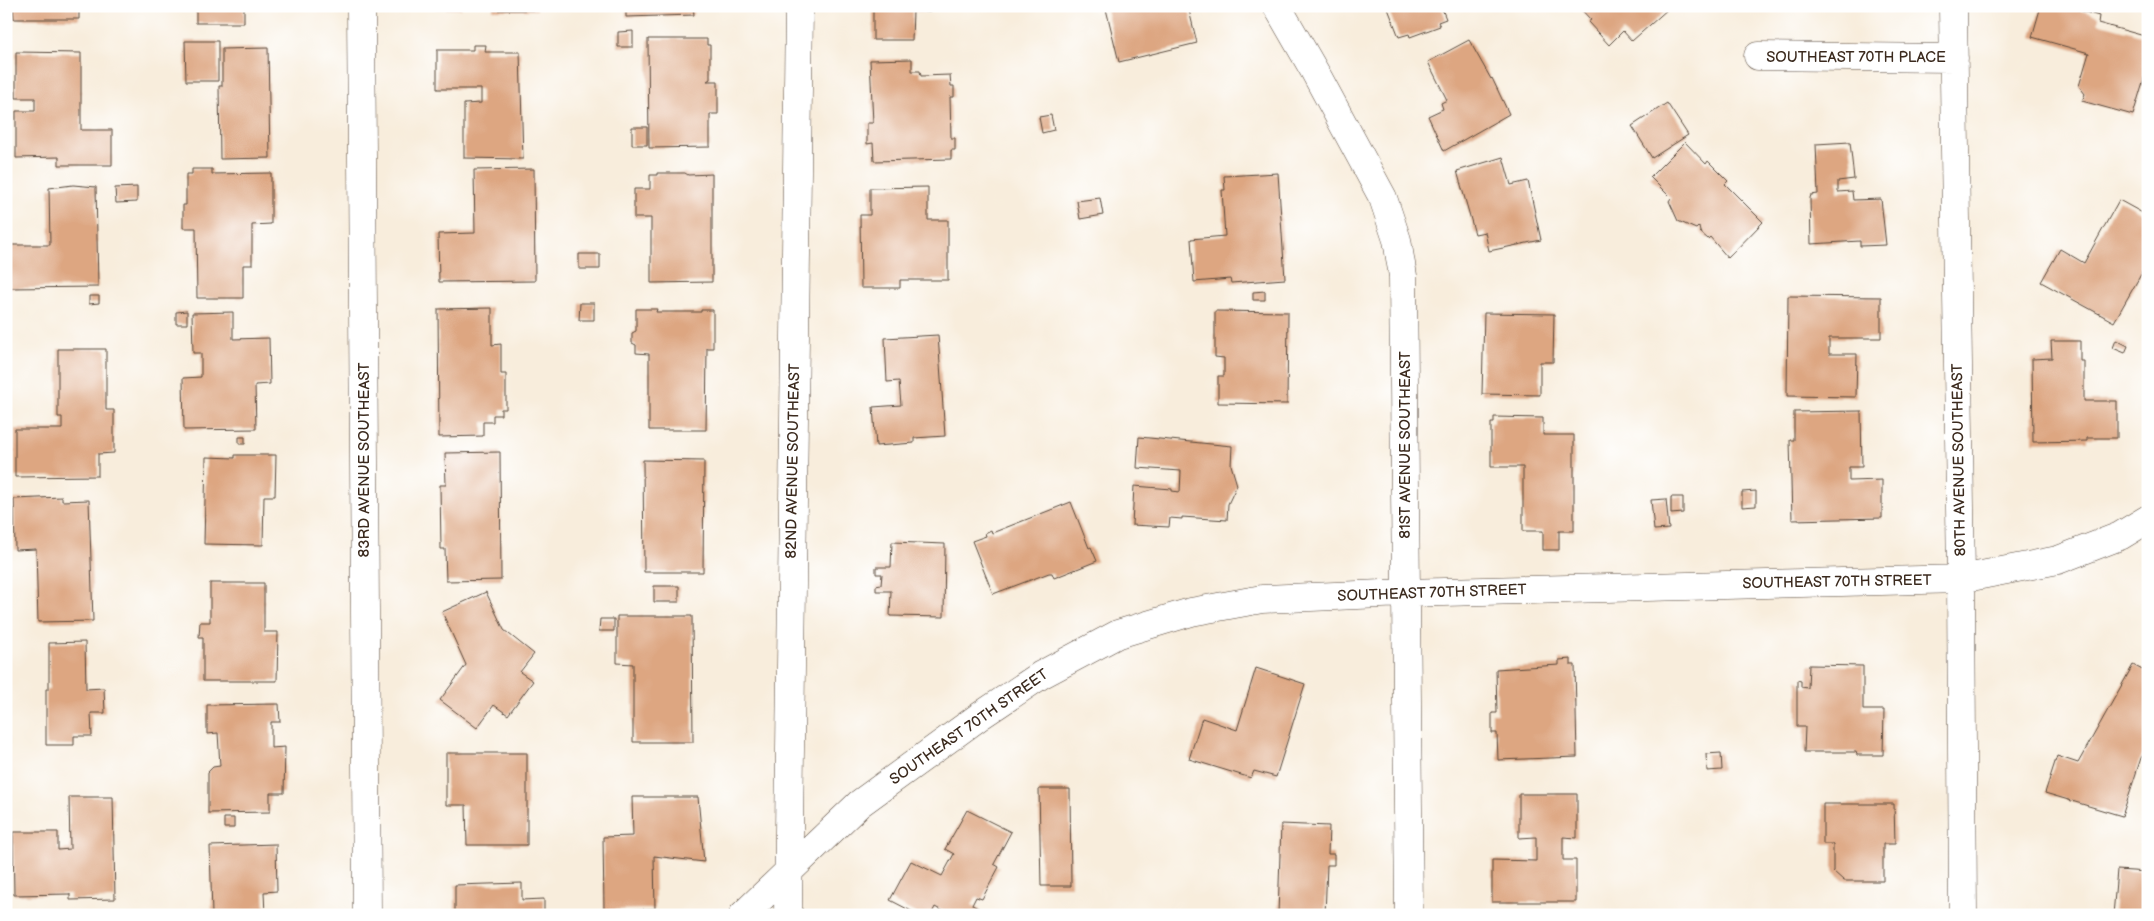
<svg xmlns="http://www.w3.org/2000/svg" width="2154" height="921" viewBox="0 0 2154 921" font-family="'Balsamiq Sans',sans-serif">
<style>
.building{fill:#dda681}
.lines{fill:none;stroke-linecap:round;stroke-linejoin:round}
.minor-casing{stroke:#57473a;stroke-width:29}
.minor{stroke:#fff;stroke-width:28}
.labels{text-anchor:middle;dominant-baseline:central;stroke-width:4;stroke-linejoin:round;paint-order:stroke}
.street-label{font-size:15px;fill:#3b2a1e;stroke:#fff}
</style>
<rect width="100%" height="100%" fill="#fff"/>
<filter id="ink" filterUnits="userSpaceOnUse"><feTurbulence type="fractalNoise" baseFrequency=".02" numOctaves="2"/><feDisplacementMap in="SourceGraphic" scale="10" xChannelSelector="R" yChannelSelector="G"/><feConvolveMatrix kernelMatrix="1 2 1 2 8 2 1 2 1" color-interpolation-filters="sRGB"/></filter>
<filter id="wash" filterUnits="userSpaceOnUse"><feTurbulence type="fractalNoise" baseFrequency=".0096" numOctaves="4" result="noise"/><feDisplacementMap in="SourceGraphic" scale="20" xChannelSelector="R" yChannelSelector="G"/><feGaussianBlur stdDeviation="1.12" result="paint"/><feColorMatrix in="noise" values="0 0 0 0 0 0 0 0 0 0 0 0 0 0 0 0 0 1.4 0 .05"/><feComposite in="paint" operator="in"/></filter>
<g filter="url(#wash)">
<rect width="100%" height="100%" fill="#f8eddc"/>
<g id="blocks">
<path class="building" d="M13,6h66v13h-65z
M196,6h48v17h-48z
M436,6h25v3h-25z
M493,6h44v4h-44z
M626,6h67l1,9 -68,2z
M873,6h57v6l-17,-1 -1,29h-39z
M1116,6h72l9,37 -78,19 -13,-53z
M1387,6h54l5,13 -8,3 2,4 -30,11 -1,-3 -10,3z
M1578,6h89l2,2 -37,33 -9,-10 -14,14 -21,-23 3,-2z
M2041,6h24l34,10 -1,7 50,14v28l-15,50 -51,-14 3,-7 -6,-8 10,-33 -57,-16z
M633,31v16h-15v-15z
M648,39h59v6h3v34l-3,2h11v33h-8v33l-61,1z
M1469,40l22,39 1,-1 17,36 -65,37 -16,-35 15,-7 -2,-6 6,-3 -19,-38z
M185,41h33v40h-32z
M473,45h13l-1,7h35l3,107 -59,-1v-54l17,-1v-14h-44v-39h36z
M268,48l2,110 -50,1 -1,-73h3v-37z
M16,52l65,1v77h31v35h-53v-8l-43,1v-47h19v-13h-19z
M912,59v12h8l1,5 29,-1 1,11h3v11h-4l1,41h4v12h-4v9l-77,2 -1,-18 -6,1v-21h6l-3,-63z
M1667,103l21,32 -36,23 -20,-32z
M1051,115l3,15 -12,3 -3,-16z
M632,127h15v18h-15z
M1685,142l21,22 2,-3 20,20 -3,3 38,38 -35,36 -18,-21 -2,2 -8,-7 -1,-6 -3,3 -18,-8 -9,-20 2,-3 -21,-21z
M1850,142l4,37 -16,2v11l14,-1 1,9 28,-1 5,46 -26,1v-5l-49,3 -1,-46 1,-3 7,-1 -2,-50z
M1503,157l8,28 17,-4 13,59 -52,11 -4,-19 -10,2 -18,-63z
M192,169h20v5l59,-1v51l-19,1v40h-9v33h-46l-1,-70h-13v-23h3v-31h6z
M534,169l1,112 -96,1 -1,-48 37,-1 -1,-63z
M657,173h28l3,2 24,-1v108l-61,1v-65h-17v-29h16v-14h7z
M1278,173l7,106 -54,4 -1,-4 -36,3 -3,-43 34,-3 -3,-46h3l-1,-14z
M73,185l23,2 2,100 -88,1 -3,-22 3,-21h40l-1,-57z
M137,187v15l-21,1 -1,-15z
M928,187v33h20v60h-48v8h-39l-1,-73h10v-27z
M1100,198l3,17 -23,4 -3,-18z
M2119,200l29,16v46l-34,60 -73,-40 19,-33 24,14z
M579,254h21v15h-21z
M1265,291v9h-12v-8z
M89,296h10v7l-10,1z
M1788,296l93,1v41h-52v16h28l-1,43 -69,-1z
M580,303h14v17h-15z
M492,308v37l9,-1v30h5v35h-5v6h-8v7h-10v14l-44,1 -1,-128z
M636,309h21l-1,3h45v-2h12v38h-6l-1,82h-57v-76l-13,-1v-8l-4,-2v-10l4,-2z
M187,311v13h-11v-12z
M1215,311l73,1 -1,92 -69,-1v-27h6v-18l-9,-1z
M233,312v27l36,-1 1,46 -15,1 1,44 -72,1 -1,-52 18,-1v-24h-8l-1,-40z
M1484,313l70,1 -1,48h-13v33l-58,-1z
M938,335l7,101 -31,2v5l-38,3 -3,-39 28,-2 -2,-24 -12,1 -2,-44z
M2116,340l12,6 -3,7 -12,-5z
M2051,341h29v20h4v40h33v37h-30v3l-54,1 -1,-83 20,-1z
M58,349h48v61h8v43l-16,1v22l-83,1v-48h47v-12h-4z
M1861,411l1,56h-13v14l33,-1v38l-90,2 -2,-80h4v-28z
M1494,417l49,1v17h31v96h-15v19h-16v-19h-20v-64h-32v-44h3z
M239,437h6v7h-6z
M1139,437l93,9 -1,19 6,20 -9,19 -1,16 -45,-3v2l-12,-1 -1,9 -37,-2 2,-39 38,3v2l8,1 1,-21 -44,-3z
M500,452l1,128 -55,1 -1,-32h-4l-1,-64h6l-1,-32z
M235,455h41l-1,41h-11l-1,49 -59,-1 2,-87 29,1z
M643,460l61,1 -1,111h-59z
M1756,491v15l-14,1v-15z
M62,497v4l27,-1 4,121 -55,1 -2,-73 -21,1 -1,-51z
M1671,497h12v16l-12,1z
M1666,499l3,30 -15,1 -3,-30z
M1071,502l18,46 2,-1 6,14 -43,17 -2,-5h-3l-56,21 -21,-53 14,-5 -1,-3 6,-3 1,3z
M892,542l53,2 -1,73 -54,-1 1,-25h-15v-5l5,-1 1,-11h-6v-7h15z
M210,583h54v49h14l-1,49h-74v-44h-4l1,-15h10z
M654,586h25v16h-25z
M486,592l18,38 30,24 -14,18 13,9 -25,34 -14,-10 -17,23 -37,-28 26,-35 -24,-53z
M617,616h75l1,126h-60v-78l-16,-1z
M600,619h14v12h-15z
M85,642l1,47 18,-1 1,25h-14l1,23h-18v9h-28v-56h3v-46z
M1571,659v6h4l2,92 -79,3 -1,-27h-5v-20h5l-1,-44 63,-4v-5z
M1809,665l54,1v44h21l-1,45h-26l-1,-3h-52l1,-25h-8v-47l4,1v6l7,1z
M2133,665l15,8v74l-7,11 -19,58 -77,-23 12,-37 21,7z
M1256,668l49,16 -29,93 -22,-6 -3,7 -62,-19 13,-41 35,12z
M279,704l1,18h-9v26l14,-1 -1,46h-14v19l-62,1v-40l1,-1h-1l5,-5 7,-1 -2,-33 -11,1v-29z
M446,753h81v92h-60l-1,-40h-20z
M1721,753l1,17 -15,1 -1,-17z
M1039,789h31l1,97h-30z
M1519,794h58v44l-14,-1v23h13v42h-84v-42l44,1v-24l-17,1z
M69,797h44l2,102 -45,1v-6l-56,1 -1,-63h45v18l12,-1z
M632,797h66l6,65 -50,-6 1,53 -51,1 -1,-73 30,-1z
M1823,804h71l1,40h-12v37h-39l-11,-10v-27h-10z
M967,810l44,22 -17,32 5,3 -17,32 -6,-2 -4,8 8,4 -3,6h-27l-15,-8 -4,8h-12l-29,-15 21,-39 31,15 12,-22 -9,-5z
M224,818h10v10h-10z
M1281,824l48,2 -1,28h6v11h-7l-2,50h-47z
M276,844l1,47 -13,1 1,23h-53l-2,-69z
M2117,870l31,2v43h-35z
M522,883v17l22,-1v16h-89v-30z"/>
</g>
</g>
<g filter="url(#ink)">
<use href="#blocks" fill-opacity="0" stroke="#57473a" stroke-width="1"/>
<g class="lines">
<defs>
<path id="minor" d="M361,6l6,909
M1277,6l38,66 68,126 14,42 6,36 6,639
M1953,6l8,573 2,336
M1758,56l196,2
M743,915l116,-111 121,-88 61,-41 77,-41 73,-22 71,-13 143,-6 556,-14 97,-19 62,-24 28,-17
M788,915l11,-909"/>
</defs>
<use href="#minor" class="minor-casing"/>
<use href="#minor" class="minor"/>
</g>
</g>
<g class="labels">
<g class="street-label">
<text x="1856" y="57">SOUTHEAST 70TH PLACE</text>
<text transform="translate(1405 445) rotate(-90)">81ST AVENUE SOUTHEAST</text>
<text transform="translate(364 460) rotate(-90)">83RD AVENUE SOUTHEAST</text>
<text transform="translate(1959 460) rotate(-91)">80TH AVENUE SOUTHEAST</text>
<text transform="translate(793 461) rotate(-89)">82ND AVENUE SOUTHEAST</text>
<text transform="translate(1837 582) rotate(-1)">SOUTHEAST 70TH STREET</text>
<text transform="translate(1432 593) rotate(-2)">SOUTHEAST 70TH STREET</text>
<text transform="translate(969 727) rotate(-35)">SOUTHEAST 70TH STREET</text>
</g>
</g>
<rect width="2154" height="921" fill="none" stroke="#fff" stroke-width="25"/>
</svg>
